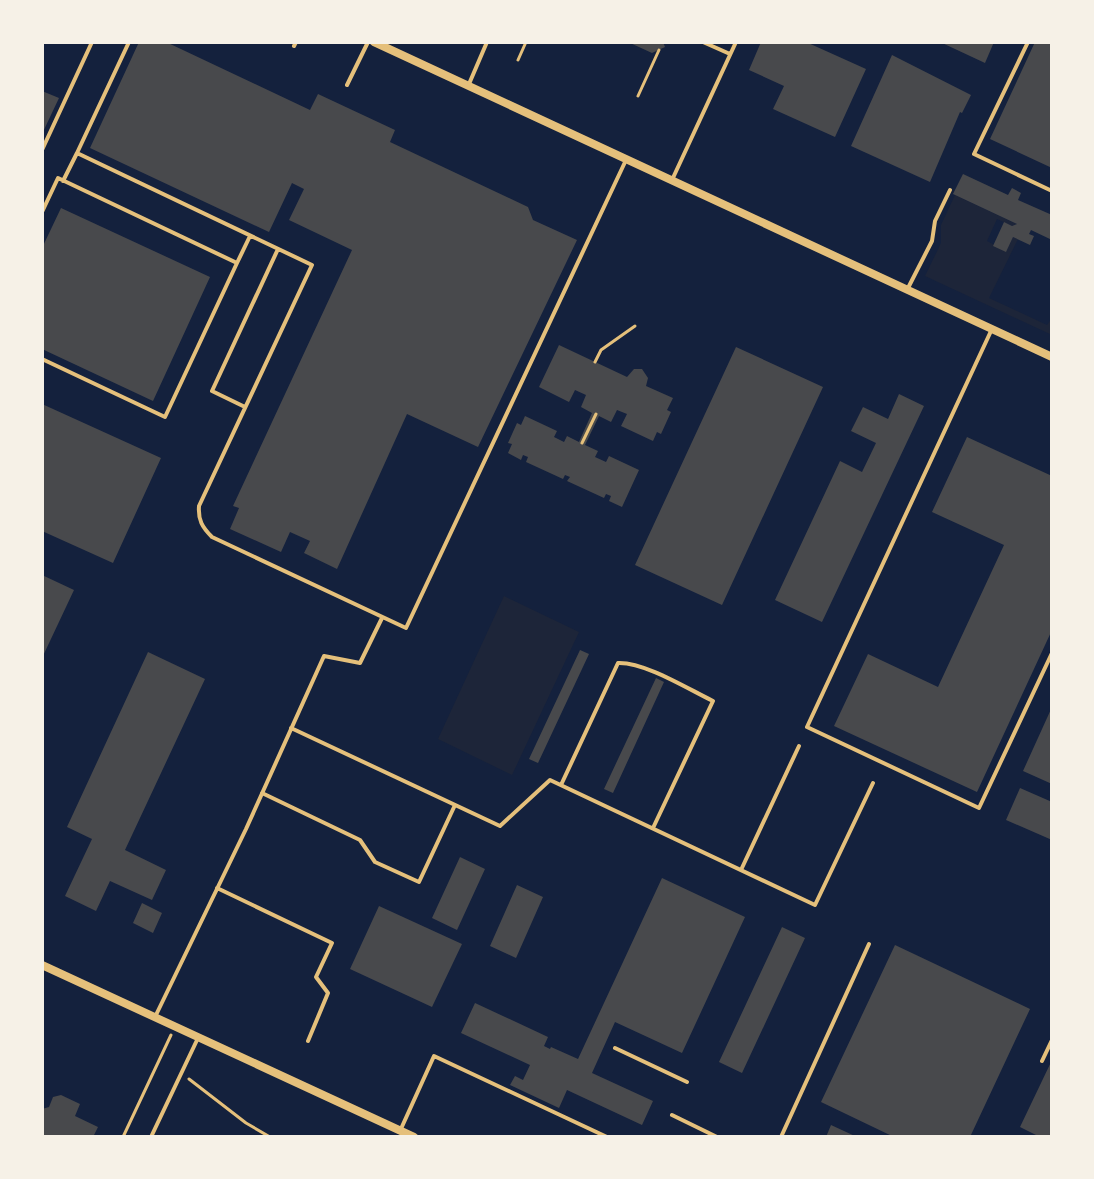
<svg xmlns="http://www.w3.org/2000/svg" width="1094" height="1179" viewBox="0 0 1094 1179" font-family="'Noto Serif',serif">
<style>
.green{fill:#1d2539}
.building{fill:#48494c}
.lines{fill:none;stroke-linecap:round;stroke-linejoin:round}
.path{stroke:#e5c07b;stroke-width:3}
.service{stroke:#e5c07b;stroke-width:4}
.minor{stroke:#e5c07b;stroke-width:8}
</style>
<rect width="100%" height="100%" fill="#14213d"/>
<path class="green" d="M955,195l62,29 -5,2 -15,-7 -10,22 19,10 7,-14 5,2 -29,59 58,27 5,-7v17l-127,-59 16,-33v-18z
M504,596l75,36 -67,143 -74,-36z"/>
<path class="building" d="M139,42h27l144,68 8,-16 77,36 -5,12 138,65 5,13 44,20 -99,207 -71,-33 -70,155 -33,-16 6,-12 -20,-9 -9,20 -51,-23 9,-21 -6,-2 119,-256 -63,-30 15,-31 -12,-6 -23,49 -179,-84z
M628,42h35l2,5 -13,6z
M761,42h45l60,27 -31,68 -62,-28 11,-23 -35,-16z
M940,42h54l-9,21z
M1035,42h17v126l-62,-29z
M892,55l79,40 -9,18 -2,-1 -30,70 -79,-36z
M42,91l17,7 -17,36z
M963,174l45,21 4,-7 9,5 -3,7 34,15v25l-21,-10 -2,4 5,2 -4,9 -17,-8 -7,15 -13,-6 11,-24 8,4 5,-2 -64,-30z
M61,208l149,69 -57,124 -111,-52v-101z
M559,345l68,32 7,-8h8l6,9 -2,8 27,12 -6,12 4,2 -10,22 -4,-2 -4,9 -32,-15 6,-12 -10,-4 -6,12 -12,-6 -14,29 13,6 -3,6 11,5 3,-6 30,14 -17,37 -13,-6 2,-5 -5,-2 -2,4 -37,-17 3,-4 -5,-2 -2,4 -37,-17 2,-5 -5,-2 -2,5 -13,-7 4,-9 -4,-1 9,-20 4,2 4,-9 32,15 -3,6 10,5 3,-6 12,6 13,-29 -11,-6 5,-12 -11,-5 -6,12 -30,-15z
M736,347l87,40 -101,218 -87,-40z
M899,394l25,12 -102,216 -47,-22 65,-139 22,11 14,-29 -25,-12 12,-24 25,12z
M42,404l119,54 -48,105 -71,-32z
M967,437l85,39v154l-75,162 -143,-66 34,-72 70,33 66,-142 -72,-33z
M42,575l32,15 -32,68z
M580,650l9,4 -51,109 -9,-4z
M148,652l57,27 -80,171 41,20 -14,30 -42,-19 -14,30 -31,-15 27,-57 -25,-12z
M656,678l8,4 -51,111 -9,-4z
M1052,707v77l-29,-13z
M1020,788l32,14v38l-46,-20z
M460,857l25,12 -28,61 -25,-12z
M662,878l83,39 -63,136 -67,-31 -23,51 61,28 -11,24 -75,-35 -8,18 -49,-23 5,-9 8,4 7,-15 -69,-32 14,-30 73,34 -4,9 6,3 1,-2 27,12z
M517,885l26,12 -27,61 -26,-12z
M142,903l20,10 -9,20 -20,-10z
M379,906l83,38 -30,63 -82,-38z
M782,927l23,11 -63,135 -23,-11z
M895,945l135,64 -60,128h-76l-73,-35z
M1052,1060v77h-12l-20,-10z
M61,1095l19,9 -5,12 23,11 -5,10h-51v-28l7,-2 4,-10z
M831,1125l26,12h-31z"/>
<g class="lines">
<path class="path" d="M518,60l8,-18
M638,96l21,-46
M595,362l6,-12 34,-24
M582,443l14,-29
M189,1079l57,44 24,14
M123,1137l48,-102"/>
<path class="service" d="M129,42l-52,111 235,112 -113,241c-1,14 3,21 13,31l194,91 220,-468
M703,42l27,12
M1028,42l-54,112 78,37
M294,46l2,-4
M469,84l18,-42
M347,85l21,-43
M42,150l50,-108
M672,180l64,-138
M63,181l14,-28
M42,212l16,-34 179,85 -72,154 -123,-58
M237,263l13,-27
M907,290l25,-49 3,-20 15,-31
M991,331l-184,396 172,81 73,-155
M245,407l-33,-16 66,-142
M291,728l209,98 50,-46 265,125 58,-122
M561,785l57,-122c27,-1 70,26 95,38l-60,127
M262,793l98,47 15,22 44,20 36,-77
M741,870l58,-124
M217,888l115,55 -16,34 12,16 -20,48
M155,1017l91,-188 78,-173 36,7 22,-45
M615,1048l72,34
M1042,1061l10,-21
M672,1115l45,22
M400,1131l34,-75 173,81
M151,1137l47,-99
M781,1137l88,-193"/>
<path class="minor" d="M374,42l678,315
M42,965l372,172"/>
</g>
<rect width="1094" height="1179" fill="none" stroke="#f6f1e7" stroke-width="88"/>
</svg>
